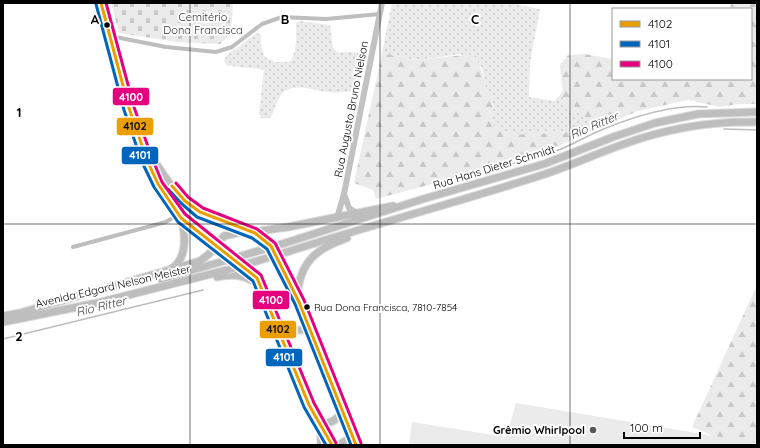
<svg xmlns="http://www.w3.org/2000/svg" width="760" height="448" viewBox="0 0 760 448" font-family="Quicksand,sans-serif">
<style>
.grass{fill:url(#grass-dots)}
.forest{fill:url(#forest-firs)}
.cemetery{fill:url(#cemetery-stones)}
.park{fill:#ebebeb}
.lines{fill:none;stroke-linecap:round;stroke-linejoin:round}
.stream{stroke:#bdbdbd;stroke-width:1.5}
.primary-casing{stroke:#dbdbdb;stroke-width:9}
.street{stroke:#bebebe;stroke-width:4}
.secondary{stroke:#c2c2c2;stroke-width:6}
.primary{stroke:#bebebe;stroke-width:7}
.primary-bridge-casing{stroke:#dbdbdb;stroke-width:9;stroke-linecap:butt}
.primary-bridge{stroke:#bebebe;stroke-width:7}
.bus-1-casing{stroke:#fff;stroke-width:6}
.bus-2-casing{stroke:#fff;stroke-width:6}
.bus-3-casing{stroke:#fff;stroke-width:6}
.bus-1{stroke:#eb9e00;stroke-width:3}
.bus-2{stroke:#0065bd;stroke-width:3}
.bus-3{stroke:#e5007d;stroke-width:3}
.grid{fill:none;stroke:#000;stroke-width:1;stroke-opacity:0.55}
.bus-dot{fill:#000;stroke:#fff;stroke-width:1.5}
.poi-dot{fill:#595959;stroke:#fff;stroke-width:1.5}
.labels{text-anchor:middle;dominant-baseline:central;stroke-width:4;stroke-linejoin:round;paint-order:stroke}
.bus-label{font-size:10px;fill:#000;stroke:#fff;text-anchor:start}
.park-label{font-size:11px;fill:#313131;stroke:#fff}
.street-label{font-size:11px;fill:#000;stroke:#fff}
.poi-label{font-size:11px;font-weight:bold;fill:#000;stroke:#fff;text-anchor:end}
.water-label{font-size:12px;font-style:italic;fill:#424242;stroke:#fff}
.grid-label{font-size:13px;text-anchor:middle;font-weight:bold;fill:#000;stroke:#fff;stroke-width:4;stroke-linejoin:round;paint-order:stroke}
.line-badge{stroke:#fff;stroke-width:1.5}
.badge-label{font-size:11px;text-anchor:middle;font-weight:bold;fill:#fff}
.pale-badge-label{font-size:11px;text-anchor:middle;font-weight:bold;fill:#111}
</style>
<defs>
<pattern id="grass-dots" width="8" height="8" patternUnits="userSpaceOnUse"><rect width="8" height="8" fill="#ebebeb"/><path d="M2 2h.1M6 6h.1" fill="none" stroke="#c8c8c8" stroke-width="1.8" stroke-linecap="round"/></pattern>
<pattern id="forest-firs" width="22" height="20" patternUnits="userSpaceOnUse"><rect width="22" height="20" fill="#ebebeb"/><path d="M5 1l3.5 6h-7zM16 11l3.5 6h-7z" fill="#c8c8c8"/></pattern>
<pattern id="cemetery-stones" width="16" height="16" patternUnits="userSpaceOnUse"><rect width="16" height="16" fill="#ebebeb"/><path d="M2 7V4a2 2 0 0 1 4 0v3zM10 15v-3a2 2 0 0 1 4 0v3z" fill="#c8c8c8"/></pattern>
</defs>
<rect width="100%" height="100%" fill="#fff"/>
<path class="grass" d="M392,3h119l29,6 -10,54 -1,34 26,4 8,-10 1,17 18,5 7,9 -4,7 -30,5 -19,-1 -22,2 -23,-10 2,-28 -7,-10 -4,-19 -21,-14 -45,6 -34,-7z
M299,21l31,4 3,23 4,4c8,1 20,-2 26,4l-7,35c-9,1 -18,2 -28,1 -11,-1 -30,-8 -41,-2 -11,5 -10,20 -17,28h-9l-2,-5 5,-43c-12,-3 -25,-2 -38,-5l-2,-4 2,-5 31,-23 4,2v11l4,11 10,5h15c8,-13 6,-25 6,-39z"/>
<path class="forest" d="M731,3h26v101h-19l-18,3 -32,-7 -50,11 -87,38 -23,5 -63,21 -89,24 -3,-9 -19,-7 28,-130 33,7 60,-6c7,15 9,30 18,43l-2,28 23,10 22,-2 19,1 30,-5 4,-7 -8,-9 -17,-5 -4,-43 8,-10 16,-1 29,5v20h138v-70h-21z
M757,285v160l-39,-7 -26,-11z"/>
<path class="cemetery" d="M111,3h122c-1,15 1,31 -13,41l-43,-2 -58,-9z"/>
<path class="park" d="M516,403l241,40v2h-348l3,-23 94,15z"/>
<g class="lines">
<path class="stream" d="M724,129l33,1
M491,169c23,-6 48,-11 70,-20 15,-6 29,-15 45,-21 30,-12 67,-24 101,-21
M3,339l200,-49"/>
<defs>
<path id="primary" d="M101,3l28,105 18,52 11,24 10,17 13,17 76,60 52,127 23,40
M146,149l24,35 19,20 22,14 49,18 15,17 22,44 59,148
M252,232l36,-5 105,-21
M285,243l138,-44 121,-35 69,-27 42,-14 43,-9 59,-2
M287,252c84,-27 168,-49 252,-76 29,-9 56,-22 85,-32 43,-16 87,-23 133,-22
M171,269c17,-11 14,-33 11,-51
M217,277c14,-3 29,-3 41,8
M161,279l63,-18
M297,297c3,-35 18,-48 50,-59
M23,312l177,-51 9,-7 15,-18 21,-5
M3,316l23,-4
M3,322l94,-19 130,-33
M281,339l13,-9h16
M317,422c12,3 20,-1 26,-12
M339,445l14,-9"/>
</defs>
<use href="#primary" class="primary-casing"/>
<path class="street" d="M110,36l56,11 50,5 16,-5 30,-23 20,-7 44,2 54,-5
M73,247l93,-25 8,-5 3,-4
M318,424l1,21"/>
<path class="secondary" d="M344,194l5,14 9,6
M337,218l7,-24 38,-191"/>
<use href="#primary" class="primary"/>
<defs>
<path id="primary-bridge" d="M224,261l61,-18
M227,270l60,-18"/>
</defs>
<use href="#primary-bridge" class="primary-bridge-casing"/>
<use href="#primary-bridge" class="primary-bridge"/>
<defs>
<path id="bus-1" d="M101,3l28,105 18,52 11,24 23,34 76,60 52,127 23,40
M172,186l13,15 15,11 55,21 16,13 28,56 57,143"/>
<path id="bus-2" d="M96,4l28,106 18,52 12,25 24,35 75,59 51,126 22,38
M168,189l14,15 15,13 55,21 15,11 28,55 56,141"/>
<path id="bus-3" d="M106,3l28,104 18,51 10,24 23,32 76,61 53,128 22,40
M176,183l12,14 15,11 54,21 18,14 29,57 57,143"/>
</defs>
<use href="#bus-1" class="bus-1-casing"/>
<use href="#bus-2" class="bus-2-casing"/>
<use href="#bus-3" class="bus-3-casing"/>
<use href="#bus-1" class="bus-1"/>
<use href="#bus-2" class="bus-2"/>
<use href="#bus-3" class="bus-3"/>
</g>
<path class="grid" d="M190,3v442M380,3v442M570,3v442M3,224h754"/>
<g class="bus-dot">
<circle cx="107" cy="25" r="3.5"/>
<circle cx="307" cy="307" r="3.5"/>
</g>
<circle class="poi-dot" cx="593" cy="430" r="4"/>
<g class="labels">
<g class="bus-label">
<text x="314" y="307">Rua Dona Francisca, 7810-7854</text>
</g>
<g class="park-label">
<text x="203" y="17">Cemitério<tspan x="203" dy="13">Dona Francisca</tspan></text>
</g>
<g class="street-label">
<text transform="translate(351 109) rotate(-79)">Rua Augusto Bruno Nielson</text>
<text transform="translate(494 167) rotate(-17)">Rua Hans Dieter Schmidt</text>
<text transform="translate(113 286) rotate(-13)">Avenida Edgard Nelson Meister</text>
</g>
<g class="poi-label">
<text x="585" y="430">Grêmio Whirlpool</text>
</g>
<g class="water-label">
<text transform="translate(594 125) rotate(-23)">Rio Ritter</text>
<text transform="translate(101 306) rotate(-14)">Rio Ritter</text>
</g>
</g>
<g class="grid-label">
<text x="95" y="24">A</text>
<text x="285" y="24">B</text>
<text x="475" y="24">C</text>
<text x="19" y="117">1</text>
<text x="19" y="341">2</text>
</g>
<g class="line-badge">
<rect x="112" y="87" width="38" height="19" rx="4" fill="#e5007d"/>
<rect x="116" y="117" width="38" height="19" rx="4" fill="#eb9e00"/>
<rect x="121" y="146" width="38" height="19" rx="4" fill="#0065bd"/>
<rect x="252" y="290" width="38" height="20" rx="4" fill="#e5007d"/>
<rect x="259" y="320" width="38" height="19" rx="4" fill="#eb9e00"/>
<rect x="265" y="348" width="38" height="19" rx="4" fill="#0065bd"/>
</g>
<g class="badge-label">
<text x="131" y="101">4100</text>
<text x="140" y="159">4101</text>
<text x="271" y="304">4100</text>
<text x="284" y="361">4101</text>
</g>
<g class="pale-badge-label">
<text x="135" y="130">4102</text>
<text x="278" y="333">4102</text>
</g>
<rect width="760" height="448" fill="none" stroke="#000000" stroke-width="8"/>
<rect x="612" y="8" width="140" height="72" fill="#ffffff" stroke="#999999"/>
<rect x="620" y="21" width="20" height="6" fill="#eb9e00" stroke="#999999"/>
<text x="648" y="28" font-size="12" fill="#000000">4102</text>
<rect x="620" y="41" width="20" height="6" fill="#0065bd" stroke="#999999"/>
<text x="648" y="48" font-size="12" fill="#000000">4101</text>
<rect x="620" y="61" width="20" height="6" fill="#e5007d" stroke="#999999"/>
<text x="648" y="68" font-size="12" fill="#000000">4100</text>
<path d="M624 432v6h76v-6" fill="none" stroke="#000000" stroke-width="2"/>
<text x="630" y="432" font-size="12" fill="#000000" stroke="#ffffff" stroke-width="3" paint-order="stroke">100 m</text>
</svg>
